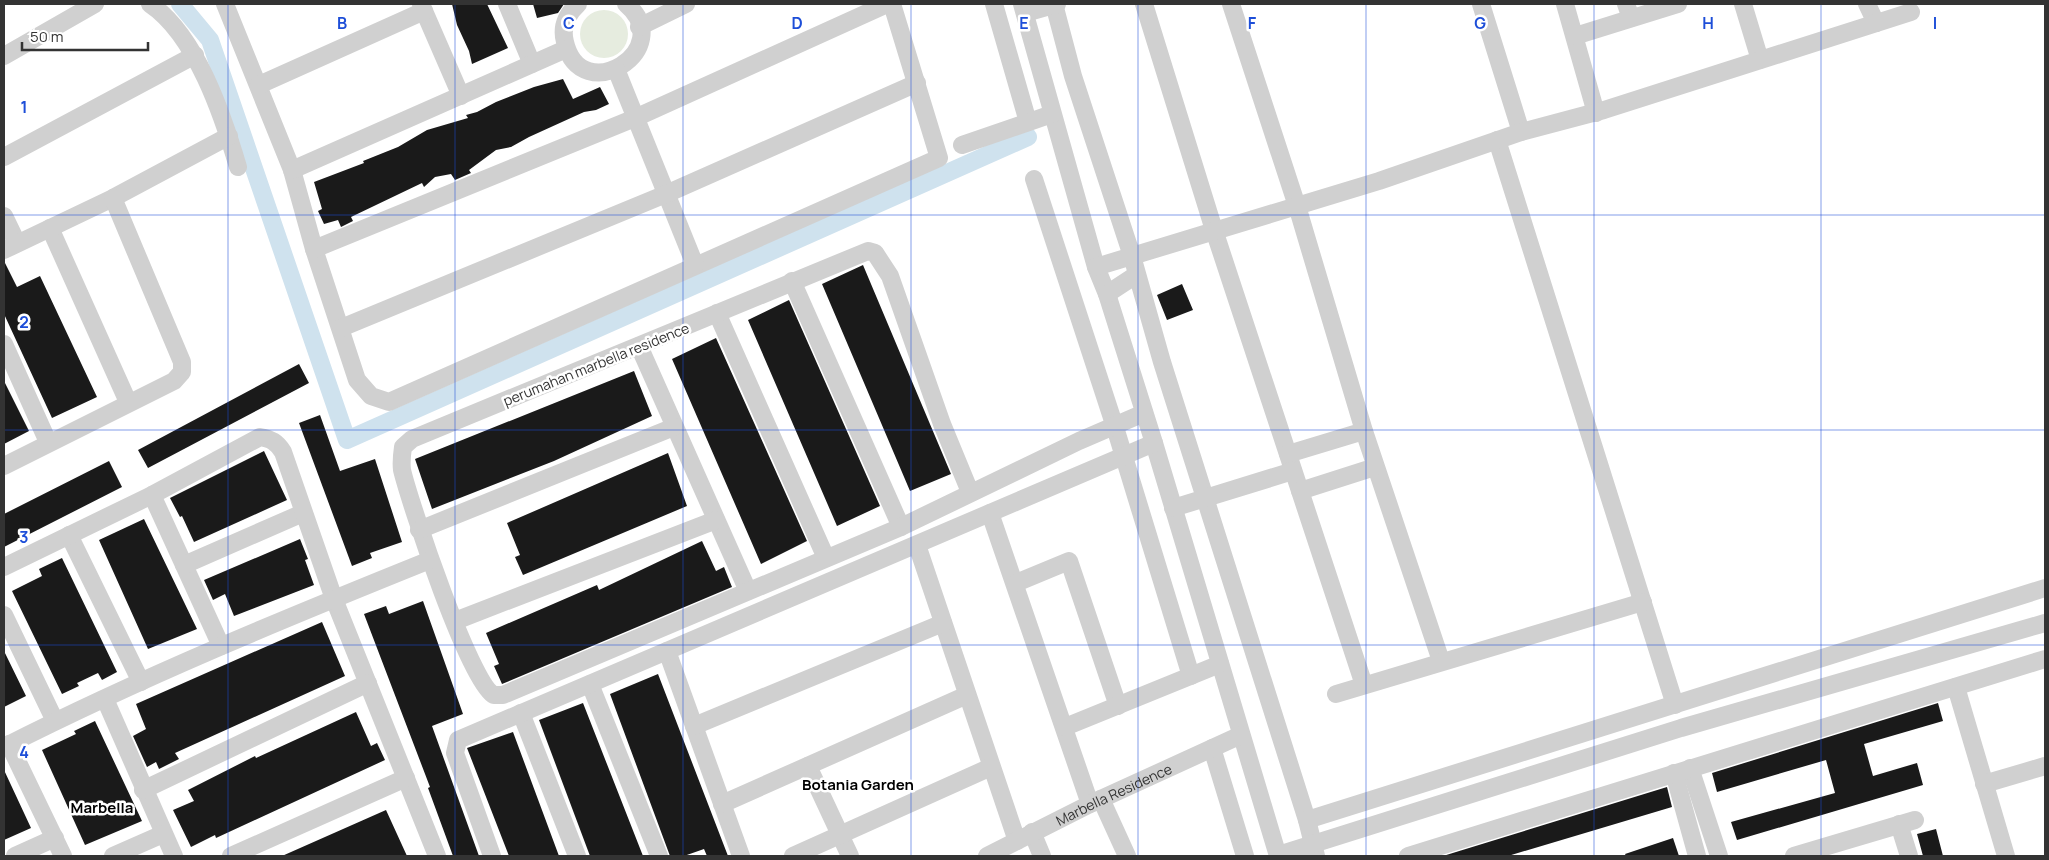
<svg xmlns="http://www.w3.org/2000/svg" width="2049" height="860" viewBox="0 0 2049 860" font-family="Manrope,sans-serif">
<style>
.green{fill:#e6ecdf}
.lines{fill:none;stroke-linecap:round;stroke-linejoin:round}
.canal{stroke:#cfe2ee;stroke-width:18}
.building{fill:#1a1a1a}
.street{stroke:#d0d0d0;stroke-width:18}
.grid{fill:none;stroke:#1d4ed8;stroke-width:1;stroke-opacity:0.55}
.labels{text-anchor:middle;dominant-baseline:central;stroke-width:5;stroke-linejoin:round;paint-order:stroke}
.street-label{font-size:14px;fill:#333;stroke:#fff}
.neighbourhood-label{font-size:15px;font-weight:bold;fill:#000;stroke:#fff}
.grid-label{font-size:16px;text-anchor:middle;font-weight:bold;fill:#1d4ed8;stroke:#fff;stroke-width:5;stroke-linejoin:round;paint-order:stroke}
</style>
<rect width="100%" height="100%" fill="#fff"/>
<path class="green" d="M580 34a24 24 0 1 1 48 0a24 24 0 1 1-48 0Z"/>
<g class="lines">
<path class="canal" d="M180,4l30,36 137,400 681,-303"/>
</g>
<path class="building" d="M452,4h35l21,44 -36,16 -3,-13 -12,-26z
M533,4h31l-6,9 -21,5z
M563,79l10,20 27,-12 9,17 -13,6 -12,2 -55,25 -18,10 -15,3 -27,20 2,3 -16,7 -4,-6 -16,3 -11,10 -2,-4 -71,34 2,4 -12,6 -3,-7 -14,4 -6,-13 4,-2 -8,-27 50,-19 -1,-2 35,-14 29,-17 41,-12 -2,-3 11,-3 19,-10 38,-15z
M4,261l13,26 23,-11 57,121 -45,21 -48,-104z
M863,265l88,209 -41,17 -88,-207z
M1182,284l11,26 -26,10 -10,-25z
M789,300l91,206 -43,20 -89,-206z
M716,338l91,203 -46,23 -89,-205z
M299,364l10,19 -161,85 -10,-18z
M634,371l18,45 -98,45 -122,48 -17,-50z
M4,381l25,50 -25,13z
M320,415l20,56 35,-12 27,83 -32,11 2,5 -20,8 -53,-143z
M264,451l23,49 -93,42 -12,-26 -2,1 -10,-19z
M668,453l19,53 -164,69 -8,-18 5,-2 -13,-32z
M109,461l13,26 -118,60v-33z
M144,519l53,110 -49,20 -49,-109z
M300,539l8,20 -3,1 9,25 -80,31 -9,-22 -12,6 -9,-20z
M702,541l14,30 8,-4 8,20 -230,97 -8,-18 5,-2 -13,-31 111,-48 2,5z
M62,558l55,114 -15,8 -4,-7 -21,10 2,3 -17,8 -50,-103 30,-15 -3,-7z
M423,601l40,113 -31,12 47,130h-26l-25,-68 2,-1 -66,-173 22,-8 3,8z
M322,622l23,54 -170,77 4,6 -20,10 -3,-7 -9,5 -14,-31 13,-7 -10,-25z
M4,651l22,45 -22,11z
M658,674l70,182h-21l-3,-7 -20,7h-14l-60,-162z
M583,703l60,153h-53l-51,-136z
M1938,703l5,18 -79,23 9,32 44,-13 6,22 -186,55 -6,-18 104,-29 -9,-33 -109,32 -5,-19z
M356,712l15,34 6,-3 8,17 -169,78 -1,-3 -24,12 -18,-37 21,-9 -6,-11 67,-34 1,2z
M95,721l47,100 -57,24 -43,-95 34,-16 -2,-3z
M513,732l46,124h-50l-42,-108z
M4,770l27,58 -27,12z
M1667,787l5,20 -164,49h-65z
M386,810l21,46h-125z
M1936,829l7,27h-20l-6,-22z
M1673,838l6,18h-53l-1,-2z"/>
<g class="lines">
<g class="street">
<path d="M150,4c46,31 73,112 88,163"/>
<path d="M225,4l67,166 22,79 43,131 14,16 18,6 550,-244 -47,-154"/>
<path d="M421,4l40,92"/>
<path d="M507,4l25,60"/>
<path d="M578,4c-11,10 -17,23 -13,38 16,68 114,7 61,-38"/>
<path d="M994,4l34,118"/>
<path d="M1022,4l74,263 11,27 47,149 124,413"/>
<path d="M1054,4l19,72 59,180 30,106 145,458 9,36"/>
<path d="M1144,4l70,226 150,455"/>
<path d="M1231,4l66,202 67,225 77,230"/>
<path d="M1481,4l40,128"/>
<path d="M1565,4l31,109"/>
<path d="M1626,4l5,14"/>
<path d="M1743,4l17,56"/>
<path d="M1867,4l9,19"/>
<path d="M1025,13l32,-9"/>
<path d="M639,27l47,-23"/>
<path d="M1575,36l103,-32"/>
<path d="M4,56l91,-52"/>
<path d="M616,69l79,196"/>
<path d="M259,85l165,-74"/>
<path d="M1497,140l178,565"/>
<path d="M962,145l90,-31"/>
<path d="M4,157l191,-102"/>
<path d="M292,170l274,-121"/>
<path d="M1034,179l80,245 77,252"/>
<path d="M4,216l13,27"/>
<path d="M50,228l78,174"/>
<path d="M314,249l321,-131 252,-114"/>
<path d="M4,250l109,-52 116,-62"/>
<path d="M1096,267l283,-86 142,-49 83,-22 307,-98"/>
<path d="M792,281l109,246"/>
<path d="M1107,294l29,-19"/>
<path d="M717,313l109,245"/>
<path d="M341,328l325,-134 251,-111"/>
<path d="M4,344l44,98"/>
<path d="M639,346l109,245"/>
<path d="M1288,454l76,-23"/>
<path d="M4,466l170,-85 8,-9v-10l-69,-164"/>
<path d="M1300,491l75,-24"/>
<path d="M970,492l-28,-68 -52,-148 -15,-23 -7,-2 -456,188 -9,8c-1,7 -2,15 -1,23 8,33 68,214 92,225h9l398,-168 178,-86 65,-28"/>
<path d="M152,495l69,151"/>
<path d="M1173,508l120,-37"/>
<path d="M990,513l100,291"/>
<path d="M419,530l255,-103"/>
<path d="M69,535l72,147"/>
<path d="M917,545l100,296"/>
<path d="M184,565l119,-52"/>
<path d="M4,567l148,-72 108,-58c11,2 17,5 23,15l51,147 103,257"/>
<path d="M1016,583l53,-22 49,145"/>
<path d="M4,615l51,106"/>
<path d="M455,621l261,-101"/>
<path d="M667,651l74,205"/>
<path d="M590,684l69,172"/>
<path d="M1956,687l50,169"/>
<path d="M1336,694l307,-92"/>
<path d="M105,699l69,157"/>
<path d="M521,713l56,143"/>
<path d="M694,726l249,-103"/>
<path d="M1065,727l155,-63"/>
<path d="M9,744l54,112"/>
<path d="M4,747c138,-70 282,-129 426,-187"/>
<path d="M1212,748l33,108"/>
<path d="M808,766l42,90"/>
<path d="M1690,768l29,88"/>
<path d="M1674,773l23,83"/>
<path d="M1984,784l61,-18"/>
<path d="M143,790l225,-107"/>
<path d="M1101,799l26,57"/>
<path d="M722,804l245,-109"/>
<path d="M1307,820l738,-232"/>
<path d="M1899,824l10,32"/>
<path d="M1032,832l10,24"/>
<path d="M1278,855l403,-127 364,-105"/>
<path d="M15,856l40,-18"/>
<path d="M113,856l50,-22"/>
<path d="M231,856l175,-78"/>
<path d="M492,856l-37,-103 3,-13 696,-297"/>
<path d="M793,856l198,-89"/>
<path id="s1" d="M987,856l103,-52 151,-69"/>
<path d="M1408,856l637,-197"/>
<path d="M1794,856l121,-36"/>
</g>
</g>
<path class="grid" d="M228,4v852M455,4v852M683,4v852M911,4v852M1138,4v852M1366,4v852M1594,4v852M1821,4v852M4,215h2041M4,430h2041M4,645h2041"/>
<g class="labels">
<g class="street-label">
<text transform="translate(596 364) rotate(-22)">perumahan marbella residence</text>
<text stroke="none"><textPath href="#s1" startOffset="141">Marbella Residence</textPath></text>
</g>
<g class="neighbourhood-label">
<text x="858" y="784">Botania Garden</text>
<text x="102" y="807">Marbella</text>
</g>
</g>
<g class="grid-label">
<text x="342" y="29">B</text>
<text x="569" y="29">C</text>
<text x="797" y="29">D</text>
<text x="1024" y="29">E</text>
<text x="1252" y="29">F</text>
<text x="1480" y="29">G</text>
<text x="1708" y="29">H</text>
<text x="1935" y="29">I</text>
<text x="24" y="113">1</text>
<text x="24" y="328">2</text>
<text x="24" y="543">3</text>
<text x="24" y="758">4</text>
</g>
<rect width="2049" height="860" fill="none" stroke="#333333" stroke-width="10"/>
<path d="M22 42v8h126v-8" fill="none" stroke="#333333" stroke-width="2.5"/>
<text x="30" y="42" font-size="15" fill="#333333" stroke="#ffffff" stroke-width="4" paint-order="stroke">50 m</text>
</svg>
